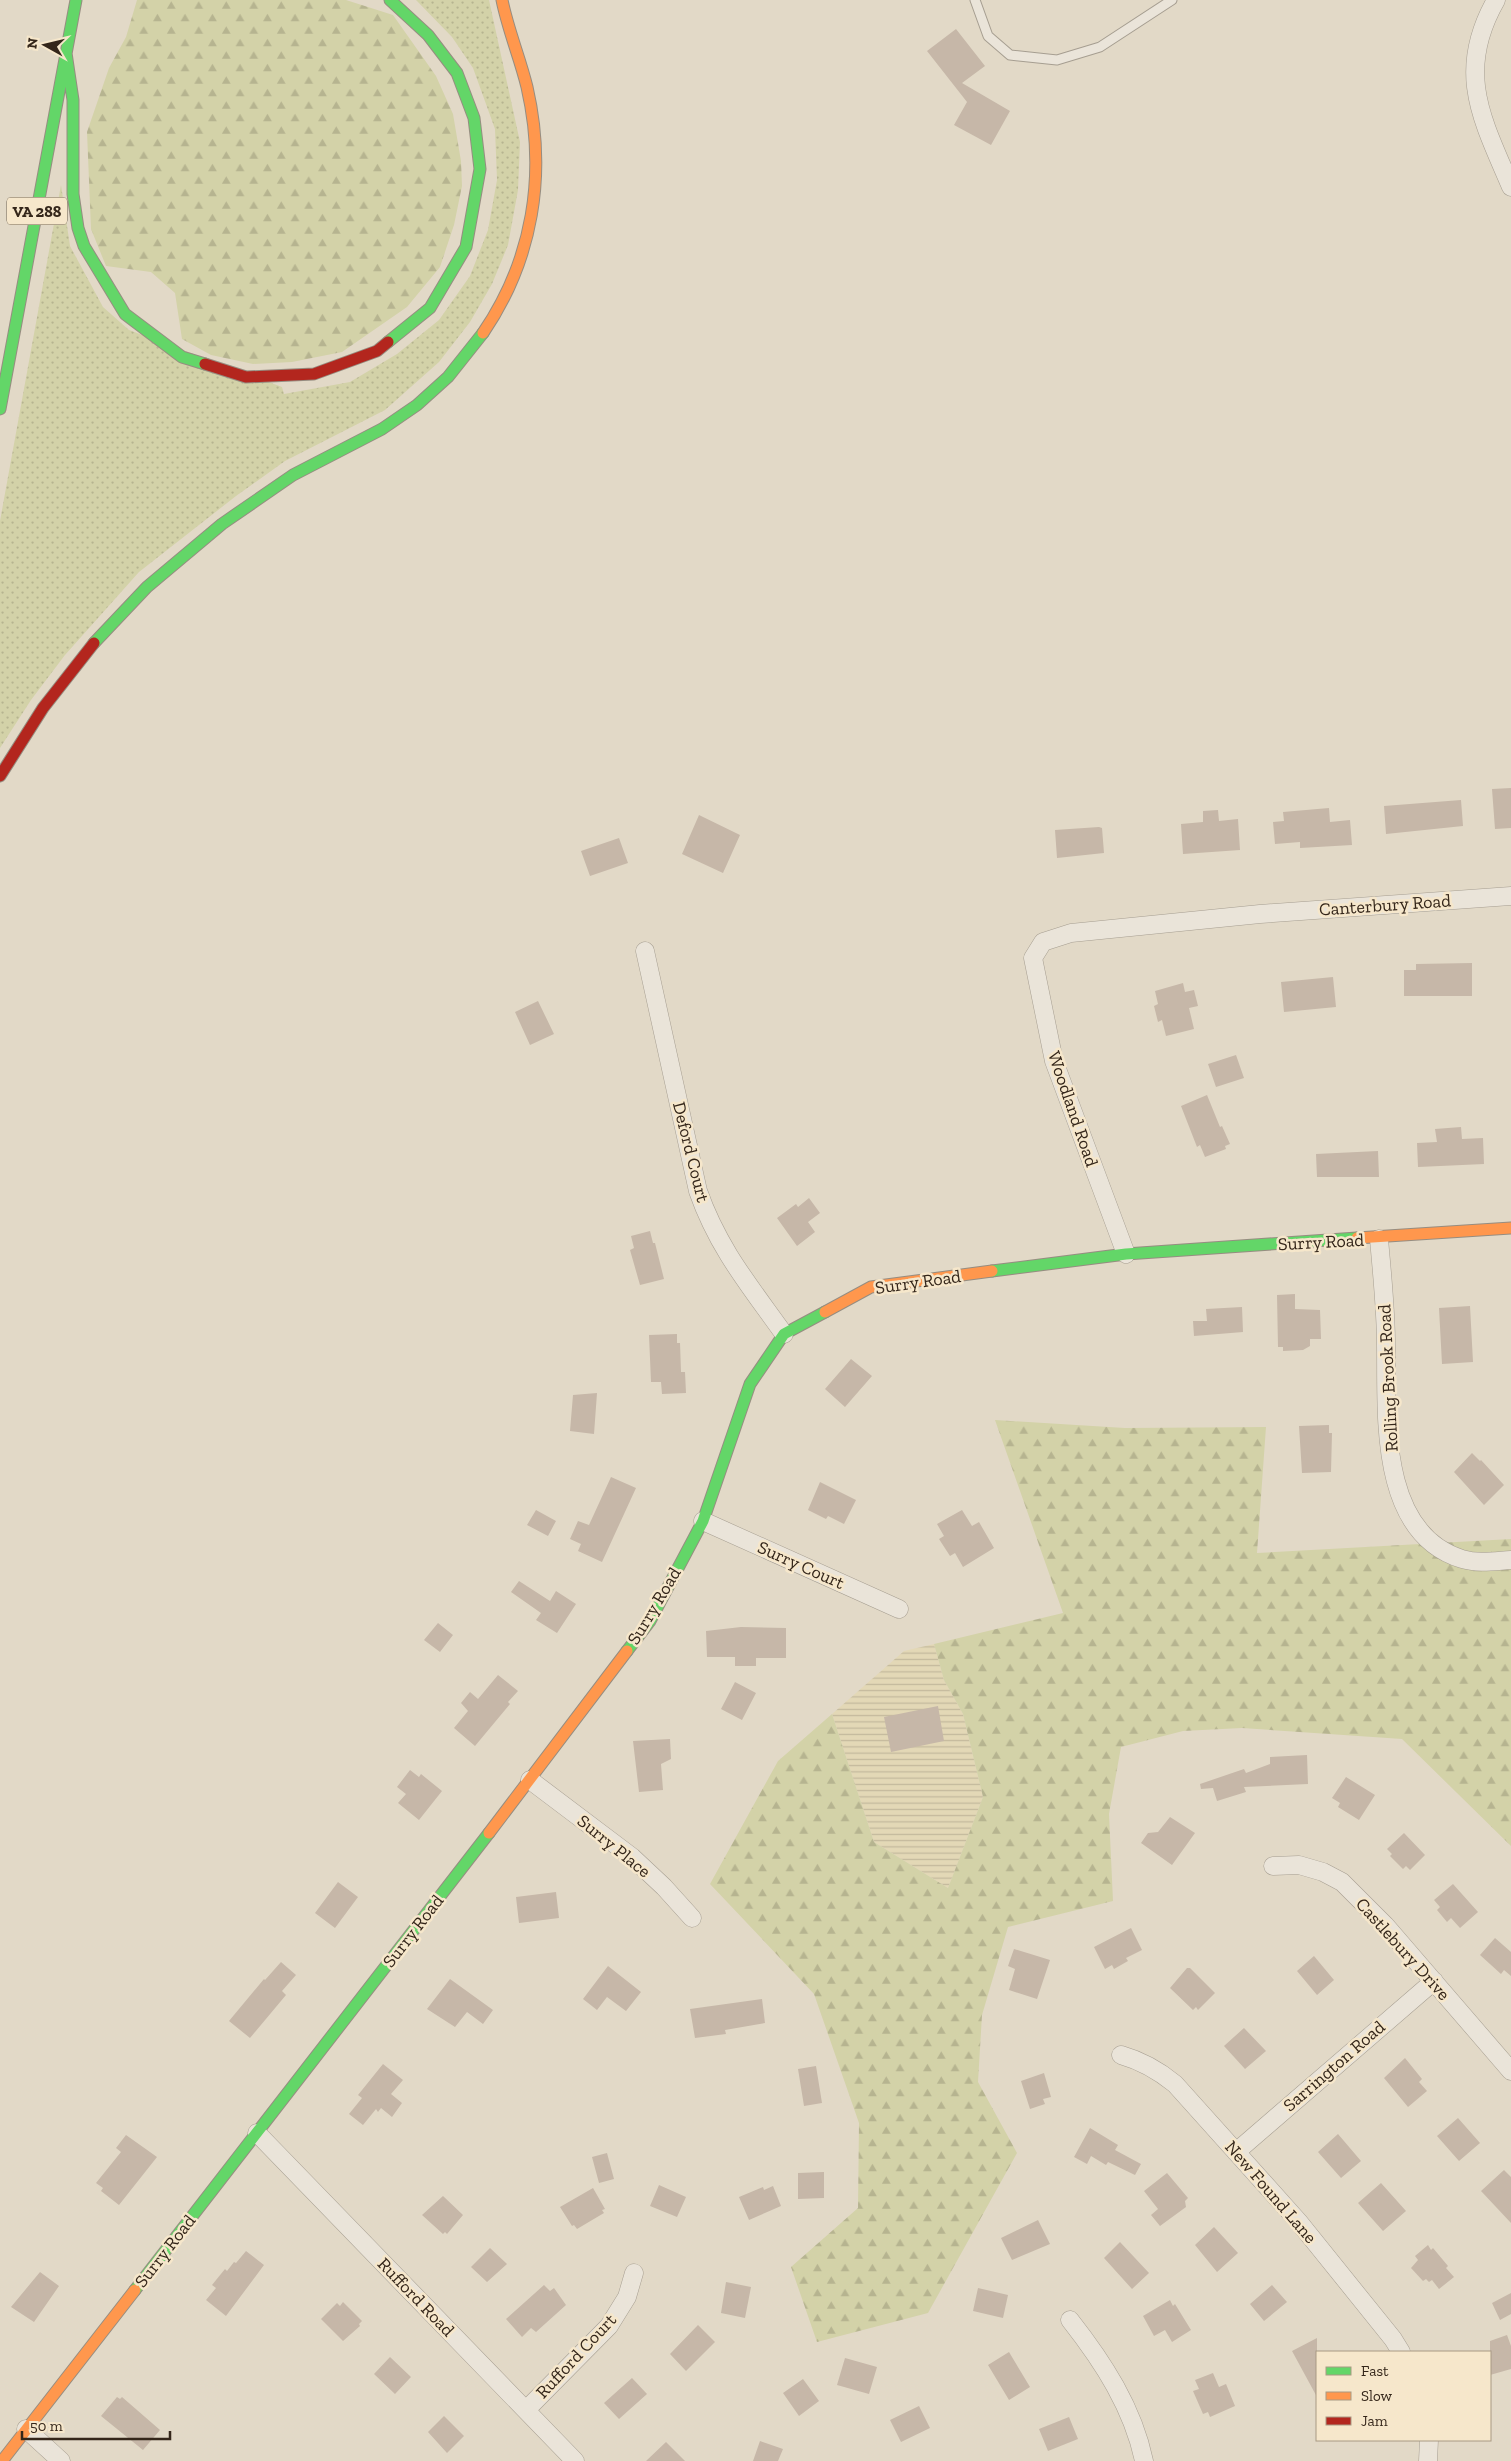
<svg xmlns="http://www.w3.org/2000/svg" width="1511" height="2461" viewBox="0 0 1511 2461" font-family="'Zilla Slab',serif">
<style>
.farmland{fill:url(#farmland-rules)}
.grass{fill:url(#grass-dots)}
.forest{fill:url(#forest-firs)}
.building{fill:#c6b7a8}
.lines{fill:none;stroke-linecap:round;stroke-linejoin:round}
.lane-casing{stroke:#a69e91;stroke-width:11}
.street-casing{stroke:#a69e91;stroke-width:19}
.fast-casing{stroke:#968d81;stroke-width:13}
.slow-casing{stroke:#968d81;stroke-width:13}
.jam-casing{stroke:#968d81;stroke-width:13}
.lane{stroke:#eae4d9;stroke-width:9}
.street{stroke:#eae4d9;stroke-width:18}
.fast{stroke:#63d668;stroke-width:11}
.slow{stroke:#ff974d;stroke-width:11}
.jam{stroke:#b3261e;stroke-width:11}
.labels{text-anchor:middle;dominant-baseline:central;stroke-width:5;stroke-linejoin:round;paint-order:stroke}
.shield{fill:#f6e7cb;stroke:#6e604f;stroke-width:1}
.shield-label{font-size:16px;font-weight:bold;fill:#34261a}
.street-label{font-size:18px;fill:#34261a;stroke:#f6e7cb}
</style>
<defs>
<pattern id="farmland-rules" width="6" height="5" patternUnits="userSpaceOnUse" patternTransform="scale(1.25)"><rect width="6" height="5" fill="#e3d8b6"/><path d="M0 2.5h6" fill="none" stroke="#c3b99c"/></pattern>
<pattern id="grass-dots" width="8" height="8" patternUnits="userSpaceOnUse" patternTransform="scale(1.25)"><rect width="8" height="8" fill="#d3d2a8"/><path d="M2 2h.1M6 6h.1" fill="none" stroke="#b6b490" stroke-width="1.8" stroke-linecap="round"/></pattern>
<pattern id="forest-firs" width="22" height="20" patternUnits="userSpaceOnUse" patternTransform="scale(1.25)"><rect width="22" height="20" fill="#d3d2a8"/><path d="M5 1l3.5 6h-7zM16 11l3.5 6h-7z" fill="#b6b490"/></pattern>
</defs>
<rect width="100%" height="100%" fill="#e2d9c7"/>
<path class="farmland" d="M934,1644l10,36 19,34 20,83 -35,91 -74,-46 -42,-128 72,-63z"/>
<path class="grass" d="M416,0h73l31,142 -2,48 -10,55 -16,39 -22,38 -31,40 -54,48 -100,51 -49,35 -97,76 -74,83 -34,45 -31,48v-227l61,-336 9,61 33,61 26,23 153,57 2,7 66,-12 47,-28 42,-34 31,-44 18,-46 9,-50 -2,-51 -22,-61 -21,-31z"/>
<path class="forest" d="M137,0h209l47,15 43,61 17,38 8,47 1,25 -8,39 -14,42 -33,40 -65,45 -50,10 -39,2 -42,-9 -29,-16 -7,-46 -24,-21 -45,-6 -15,-37 -4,-97 22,-64 17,-31z
M995,1420l130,8 141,-1 -9,126 254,-14v307l-109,-107 -160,-11 -59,3 -62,16 -12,67 4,87 -105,26 -26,88 -4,67 39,71 -89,160 -111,29 -26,-75 67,-59 1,-85 -45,-129 -104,-110 68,-123 54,-47 42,128 74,46 35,-91 -20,-83 -19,-34 -10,-36 129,-31z"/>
<path class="building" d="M956,29l29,37 -23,17 48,28 -19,34 -37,-20 13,-23 -40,-51z
M1511,788v40l-16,1 -3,-40z
M1461,800l2,26 -77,8 -2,-28z
M1329,808l1,14 20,-2 2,25 -52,3v-6l-25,2 -2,-22 11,-1 -1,-9z
M1218,810l1,11 19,-2 2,31 -57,4 -2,-30 22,-2v-11z
M699,815l41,20 -17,38 -41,-19z
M1099,827l3,1 2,25 -47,5 -2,-28z
M619,838l9,25 -38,13 -9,-25z
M1472,963v33h-68v-26h12v-6z
M1333,977l3,30 -52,5 -3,-30z
M1183,983l2,9 9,-2 4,16 -9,2 5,21 -28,7 -4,-16 -4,2 -4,-16 4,-2 -3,-13z
M538,1001l16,33 -24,11 -15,-33z
M1236,1055l8,23 -28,9 -8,-23z
M1207,1095l13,32 2,-1 8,18 -5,2 1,3 -21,8 -5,-12 -3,2 -16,-41z
M1461,1127l1,12 21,-1 1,26 -66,3 -1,-24 20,-1 -2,-13z
M1378,1151l1,26h-62l-1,-23z
M809,1198l11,15 -12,9 7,10 -18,14 -20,-28 19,-14 2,3z
M650,1231l3,12h2l9,36 -24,6 -10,-35 4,-2 -3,-12z
M1295,1294v15l25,1 1,29h-11v7l-7,4 -20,1v-4h-5l-1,-52z
M1470,1306l3,56 -31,2 -3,-56z
M1242,1307l1,25 -49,4 -1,-15h14l-1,-12z
M677,1334v9h3l1,29h4l1,21 -24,1 -1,-12h-10l-2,-47z
M851,1359l21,17 -27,31 -20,-18z
M597,1393l-3,41 -24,-3 3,-36z
M1329,1425v8h3l-1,39 -29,1 -3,-47z
M1472,1453l8,8 1,-1 23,25 -20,20 -30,-33z
M611,1477l25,11 -34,74 -24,-11 3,-7 -11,-5 8,-18 11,4z
M820,1482l36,18 -12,24 -16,-8 -2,3 -18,-9z
M536,1510l20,11 -8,15 -21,-11z
M962,1510l10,16 7,-4 15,26 -31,19 -8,-14 -5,3 -11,-17 5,-3 -7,-12z
M519,1581l31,20 6,-10 20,13 -19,29 -21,-13 5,-7 -30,-21z
M438,1623l15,12 -13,17 -16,-12z
M741,1627l45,1v30h-30v8h-21v-9h-28l-1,-26z
M498,1675l20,16 -10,11 2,2 -35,42 -21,-18 14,-17 -7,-8 9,-11 8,7z
M735,1682l21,11 -14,27 -21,-11z
M938,1706l6,35 -53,11 -7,-35z
M670,1739l1,20 -10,5 2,26 -24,2 -6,-51z
M1307,1755l1,29 -64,3 2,5 -29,9 -4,-13 -12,1 -1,-5 44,-15 2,4 24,-9v-7z
M410,1770l9,7 2,-3 21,17 -23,29 -21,-17 8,-9 -9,-7z
M1346,1777l29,18 -16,25 -21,-13 2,-4 -8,-5z
M1170,1817l25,16 -23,32 -31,-22 7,-10 10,-1z
M1404,1833l21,22 -15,15 -4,-4 -3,3 -13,-13 2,-2 -5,-5z
M338,1882l20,15 -23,31 -20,-15z
M1453,1884l25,28 -18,16 -9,-10 -4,4 -10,-12 3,-3 -6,-7z
M556,1892l3,26 -40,5 -3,-26z
M1131,1928l11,22 -16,8 2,3 -14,8 -2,-4 -7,4 -11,-22z
M1495,1938l16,14v24l-7,-6 -3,4 -21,-19z
M1014,1949l36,11 -13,39 -28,-9 6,-21 -7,-3z
M1314,1956l20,24 -17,15 -20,-24z
M281,1962l15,13 -14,16 4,4 -36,43 -21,-17 35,-42 1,1z
M608,1966l33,26 -15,19 -19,-14 -10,13 -14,-11z
M1187,1968h3l25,25 -17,17 -2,-3 -3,3 -23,-22z
M450,1979l43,31 -10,14 -16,-12 -12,15 -28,-18z
M762,1999l3,24 -40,7 1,4 -31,4 -5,-29z
M1244,2028l22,23 -21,18 -21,-23z
M1405,2058l17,21 -3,3 8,9 -19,16 -24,-29z
M383,2064l20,16 -12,14 11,9 -10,14 -11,-9 -3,4 -2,-3 -13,16 -14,-11 13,-16 -4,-3z
M816,2066l6,37 -18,3 -6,-37z
M1044,2073l7,24 -8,2 2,5 -15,5 -9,-28z
M1458,2118l22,25 -21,18 -22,-25z
M1090,2128l28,17 -3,5 26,14 -6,11 -27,-13 -2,3 -15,-9 -4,8 -13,-7z
M1338,2134l23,27 -20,17 -23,-26z
M126,2135l31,22 -38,48 -18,-14 2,-3 -7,-5 25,-31 -5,-4z
M607,2153l7,26 -15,4 -7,-26z
M1504,2170l7,7v46l-30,-32z
M824,2172v26l-26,1v-26z
M1167,2173l21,25 -3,3 1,6 -26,19 -9,-11 7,-6 -14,-18z
M1381,2183l25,28 -23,20 -25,-28z
M659,2185l27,12 -9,20 -27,-11z
M773,2186l8,20 -32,14 -10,-23 24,-10 1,3z
M593,2188l12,21 -3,1 2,3 -27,16 -3,-4 -2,1 -12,-19z
M443,2196l20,19 -16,19 -2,-2 -2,2 -21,-19z
M1038,2220l12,24 -38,16 -11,-22z
M1214,2227l24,26 -21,19 -22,-27z
M1120,2242l29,31 -17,16 -28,-31z
M1428,2245l3,5 2,-2 15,18 -2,2 8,9 -15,12 -7,-9 -3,2 -3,-3 -3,2 -12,-13 7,-8 -3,-4z
M490,2248l17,16 -20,18 -16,-15z
M246,2251l18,14 -38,51 -20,-16 10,-12 -4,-3 13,-16 2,2 7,-9 2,1z
M40,2272l19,14 -25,36 -23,-15z
M726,2282l25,5 -6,31 -24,-5z
M544,2285l6,6 4,-3 12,17 -30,27 -5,-4 -9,9 -16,-18z
M1272,2285l15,17 -23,19 -14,-17z
M978,2288l30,7 -5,23 -30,-7z
M1511,2293v21l-11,6 -8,-17z
M1170,2300l3,6 2,-2 16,26 -19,12 -7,-12 -11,6 -11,-20z
M343,2302l19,19 -3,3 1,2 -17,15 -22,-22 16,-16 3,3z
M698,2325l17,17 -29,29 -16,-17z
M1507,2335l4,11v23l-21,6v-34z
M1317,2338v59l-25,-46z
M1009,2352l21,35 -21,13 -21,-35z
M390,2357l21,20 -16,17 -21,-20z
M845,2358l32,9 -8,27 -32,-9z
M1213,2373l6,14 7,-3 9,22 -25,11 -2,-5 -5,2 -10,-23 6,-2 -4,-9z
M632,2378l15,16 -28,25 -15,-16z
M803,2379l16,22 -20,15 -16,-23z
M117,2397l3,2 2,-2 38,33 -17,20 -42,-34z
M919,2406l11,22 -29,14 -11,-22z
M444,2416l20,20 -17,17 -19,-21z
M1069,2417l9,22 -30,12 -9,-22z
M760,2441l23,8 -5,12h-25z
M666,2442l19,19h-39z"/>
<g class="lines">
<defs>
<path id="lane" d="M975,0l13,36 22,19 47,5 43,-13 72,-47"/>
<path id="street" d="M1496,0c-41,72 -14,119 15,187
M645,951l53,240c20,57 51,94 86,143
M1379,1239c3,35 7,71 7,106 1,70 -8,188 76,214 16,5 33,2 49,1
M1126,1254l-72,-193 -21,-103 10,-16 28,-9 189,-19 251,-18
M703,1521l196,88
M530,1780l102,77 32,30 28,31
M1273,1866l26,-1 24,7 19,10 43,43 126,146
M1121,2055c21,6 37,15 54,29l123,137 95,118 8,13
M257,2133l318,328
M1236,2152l198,-171
M1070,2320c33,42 63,88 74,141
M526,2410l83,-84 18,-29 7,-24
M26,2429l35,32
M1428,2461l1,-21"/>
<path id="fast" d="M66,53l7,47v94l5,34 6,18 41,68 57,43 23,7
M388,342l42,-34 36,-61 14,-78 -6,-51 -17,-45 -29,-38 -38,-35
M0,409l76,-409
M94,643l53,-56 75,-63 71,-49 89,-46 35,-24 31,-28 35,-44
M992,1271l134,-17 231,-16
M627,1651l23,-30 53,-100 47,-137 34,-50 41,-22
M135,2290l354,-457"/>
<path id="slow" d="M483,333c50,-73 64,-159 44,-246 -7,-29 -19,-57 -25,-87
M1357,1238l154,-10
M825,1312l46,-25 121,-16
M489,1833l138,-182
M2,2461l133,-171"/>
<path id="jam" d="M205,364l41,13 68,-3 63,-23 11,-9
M0,776l43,-68 51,-65"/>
</defs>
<use href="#lane" class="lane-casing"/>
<use href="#street" class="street-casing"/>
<use href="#fast" class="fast-casing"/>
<use href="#slow" class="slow-casing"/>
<use href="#jam" class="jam-casing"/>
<use href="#lane" class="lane"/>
<use href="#street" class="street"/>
<use href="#fast" class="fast"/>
<use href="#slow" class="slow"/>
<use href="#jam" class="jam"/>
</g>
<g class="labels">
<rect class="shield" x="7" y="197.5" width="60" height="27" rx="4"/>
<g class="shield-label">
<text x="37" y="211">VA 288</text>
</g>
<g class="street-label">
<text transform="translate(1385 905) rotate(-4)">Canterbury Road</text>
<text transform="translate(1073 1109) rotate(71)">Woodland Road</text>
<text transform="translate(691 1152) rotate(76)">Deford Court</text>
<text transform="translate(1321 1242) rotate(-3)">Surry Road</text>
<text transform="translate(918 1282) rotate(-8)">Surry Road</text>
<text transform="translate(1388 1378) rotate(-93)">Rolling Brook Road</text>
<text transform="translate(801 1565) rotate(24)">Surry Court</text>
<text transform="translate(654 1606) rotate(-59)">Surry Road</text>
<text transform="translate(614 1846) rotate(39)">Surry Place</text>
<text transform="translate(413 1931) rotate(-52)">Surry Road</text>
<text transform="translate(1403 1949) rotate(48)">Castlebury Drive</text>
<text transform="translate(1334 2066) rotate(-41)">Sarrington Road</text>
<text transform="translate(1271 2192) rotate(49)">New Found Lane</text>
<text transform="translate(165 2251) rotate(-52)">Surry Road</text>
<text transform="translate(416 2297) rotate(46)">Rufford Road</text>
<text transform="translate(576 2356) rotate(-47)">Rufford Court</text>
</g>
</g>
<rect x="1316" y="2351" width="175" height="90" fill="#f6e7cb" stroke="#a89a84"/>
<rect x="1326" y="2367" width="25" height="8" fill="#63d668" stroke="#a89a84"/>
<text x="1361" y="2376" font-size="15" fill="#34261a">Fast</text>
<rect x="1326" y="2392" width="25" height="8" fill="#ff974d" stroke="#a89a84"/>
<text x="1361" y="2401" font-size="15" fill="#34261a">Slow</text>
<rect x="1326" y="2417" width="25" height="8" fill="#b3261e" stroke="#a89a84"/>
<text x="1361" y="2426" font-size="15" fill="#34261a">Jam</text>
<g transform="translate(45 45) rotate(278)" stroke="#f6e7cb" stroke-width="4" paint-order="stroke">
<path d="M0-4L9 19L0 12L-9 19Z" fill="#34261a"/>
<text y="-8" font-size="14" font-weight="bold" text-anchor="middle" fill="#34261a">N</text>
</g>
<path d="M22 2431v8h148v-8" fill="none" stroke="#34261a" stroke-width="2.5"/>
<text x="30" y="2431" font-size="15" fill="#34261a" stroke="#f6e7cb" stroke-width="4" paint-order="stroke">50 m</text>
</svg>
